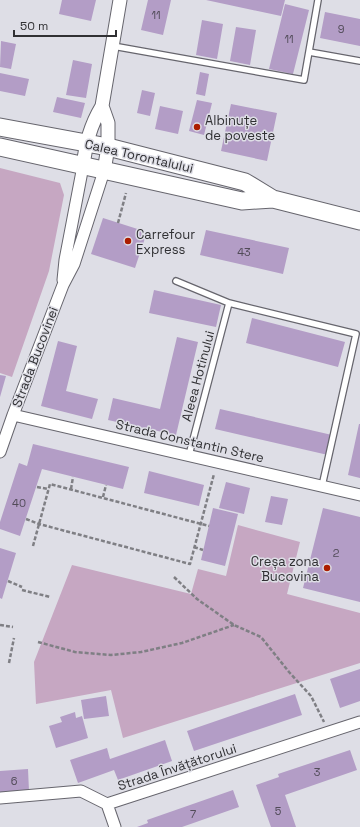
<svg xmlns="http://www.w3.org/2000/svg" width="360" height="827" viewBox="0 0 360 827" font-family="'Space Grotesk',sans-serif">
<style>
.green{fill:#c6a7c2}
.building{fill:#b39dc6}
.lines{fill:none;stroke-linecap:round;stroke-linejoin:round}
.service-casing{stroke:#66656d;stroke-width:8}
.minor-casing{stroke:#66656d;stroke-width:13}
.tertiary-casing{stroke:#66656d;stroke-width:15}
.primary-casing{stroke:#66656d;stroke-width:19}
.path{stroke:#7f7f84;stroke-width:2.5;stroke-dasharray:4 2;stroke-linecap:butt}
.service{stroke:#fff;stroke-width:5.5}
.minor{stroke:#fff;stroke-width:11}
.tertiary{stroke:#fff;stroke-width:13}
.primary{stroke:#fff;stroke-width:17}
.poi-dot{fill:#ac1d00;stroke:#dedee6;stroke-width:1.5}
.labels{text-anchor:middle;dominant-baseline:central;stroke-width:3;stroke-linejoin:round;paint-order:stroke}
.number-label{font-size:11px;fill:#514b58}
.poi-label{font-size:13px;fill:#303033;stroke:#dedee6;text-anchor:start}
.street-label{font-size:13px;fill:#303033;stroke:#dedee6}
</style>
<rect width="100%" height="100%" fill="#dedee6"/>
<path class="green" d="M0,168l60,15 4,12 -15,76 -37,106 -12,-4z
M238,525l62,17 -13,52 73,19v50l-237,75 -12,-48 -75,14 -2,-42 38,-97 119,29 7,-25 28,7z"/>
<path class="building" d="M62,0h34l-5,21 -32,-7z
M148,0h23l-8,35 -22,-5z
M206,0h79l-4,16z
M285,4l24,6 -16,64 -24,-5z
M325,12l35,7v27l-40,-8z
M202,20l21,4 -6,35 -21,-4z
M236,27l20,3 -6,35 -20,-4z
M1,41l15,3 -5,25 -11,-2z
M73,60l19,4 -6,34 -20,-3z
M200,72l9,2 -4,22 -9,-2z
M0,73l29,6 -4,17 -25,-5z
M142,90l13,3 -5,23 -13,-3z
M57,97l28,6 -4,15 -28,-6z
M197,100l15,3 -8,32 -15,-4z
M231,104l46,9 -10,48 -46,-10z
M160,106l23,5 -5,23 -23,-5z
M103,218l44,14 -12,36 -44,-14z
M206,230l83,18 -6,26 -83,-19z
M154,290l67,15 -5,22 -67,-14z
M252,318l93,24 -7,25 -92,-24z
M177,337l21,5 -22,93 -68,-15 5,-22 47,11z
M58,341l19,5 -11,45 32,8 -6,20 -51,-13z
M0,375l6,1 -6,21z
M220,409l112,26 -4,20 -113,-26z
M359,424h1v54l-12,-3z
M33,444l96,23 -6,22 -81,-20 -22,67 -20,-7v-7l19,-59 8,3z
M149,471l55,14 -5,21 -55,-13z
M226,482l24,6 -6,26 -25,-6z
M271,496l17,3 -6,26 -17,-3z
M213,508l25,6 -13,52 -24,-6z
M323,508l37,9v85l-57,-14z
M0,548l16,5 -14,46 -2,-1z
M360,669v32l-20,7 -10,-29z
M295,694l7,21 -108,36 -7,-20z
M106,696l3,20 -25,3 -3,-19z
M75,712l1,6 6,-2 6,22 -32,10 -7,-22 13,-4 -2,-5z
M165,740l7,21 -54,19 -4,-10 -36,13 -8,-23 37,-12 3,11z
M350,750l7,20 -72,25 11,32h-25l-15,-42 23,-8 -1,-3z
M28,769l1,22 -29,3v-23z
M233,790l6,17 -57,20h-45l11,-4 -1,-3z"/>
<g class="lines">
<defs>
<path id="service" d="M113,46l191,34 14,-80
M309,52l51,9
M176,281l53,22
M189,455l40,-152 127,31 -34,152"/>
<path id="minor" d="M63,280l2,-20 18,-94
M13,415l347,80
M0,452l13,-37 50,-130 11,-21 30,-93
M0,798l81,-7 26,13 253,-82
M107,804l8,23"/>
<path id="tertiary" d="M102,106l6,17v24l-4,24
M83,166c3,-23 7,-40 19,-60l18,-106"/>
<path id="primary" d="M0,127l108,20 137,35 28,17
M0,147l242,54 31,-2 87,22"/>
</defs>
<use href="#service" class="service-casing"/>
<use href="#minor" class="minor-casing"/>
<use href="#tertiary" class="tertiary-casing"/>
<use href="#primary" class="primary-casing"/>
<path class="path" d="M118,223l8,-30
M37,487l12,2
M71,489l2,-12
M103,497l3,-12
M26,519l13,5 151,40 24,-90
M33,546l17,-62 159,42
M194,547l9,3
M174,577l23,22 37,26 27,12 28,35 22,24 13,26
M8,581l14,6
M22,590l28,7
M0,625l13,2
M38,642l37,10 36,3 30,-3 41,-9 52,-18
M9,663l5,-25"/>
<use href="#service" class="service"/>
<use href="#minor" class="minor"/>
<use href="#tertiary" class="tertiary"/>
<use href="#primary" class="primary"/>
</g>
<g class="poi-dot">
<circle cx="197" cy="127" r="4"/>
<circle cx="128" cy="241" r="4"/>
<circle cx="327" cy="568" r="4"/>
</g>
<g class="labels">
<g class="number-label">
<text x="156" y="15">11</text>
<text x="341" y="29">9</text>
<text x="289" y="39">11</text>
<text x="244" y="252">43</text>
<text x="19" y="503">40</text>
<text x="336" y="553">2</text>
<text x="317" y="772">3</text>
<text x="14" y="781">6</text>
<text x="278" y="811">5</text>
<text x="193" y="814">7</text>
</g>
<g class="poi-label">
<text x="205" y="120">Albinuțe<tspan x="205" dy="15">de poveste</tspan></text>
<text x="136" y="234">Carrefour<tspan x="136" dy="15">Express</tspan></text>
<text x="319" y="561" text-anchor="end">Creșa zona<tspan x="319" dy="15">Bucovina</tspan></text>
</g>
<g class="street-label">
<text transform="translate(139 156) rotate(13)">Calea Torontalului</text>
<text transform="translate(35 357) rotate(-69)">Strada Bucovinei</text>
<text transform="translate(198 376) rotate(-75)">Aleea Hotinului</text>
<text transform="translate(190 441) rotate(13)">Strada Constantin Stere</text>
<text transform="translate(177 767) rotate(-18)">Strada Învățătorului</text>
</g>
</g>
<path d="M14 30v6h102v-6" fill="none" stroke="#303033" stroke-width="2"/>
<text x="20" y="30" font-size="12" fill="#303033" stroke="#dedee6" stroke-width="3" paint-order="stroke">50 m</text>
</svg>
